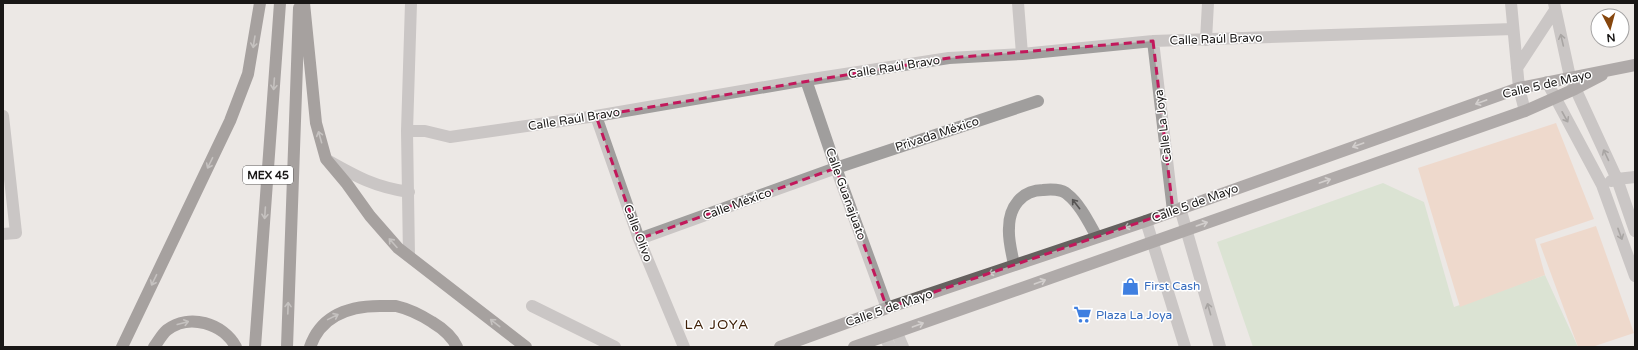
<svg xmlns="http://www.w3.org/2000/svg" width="1638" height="350" viewBox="0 0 1638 350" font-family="'Varela Round',sans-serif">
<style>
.green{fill:#c5debd}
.building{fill:#f0c8ad}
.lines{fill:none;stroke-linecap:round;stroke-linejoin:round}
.minor{stroke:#a09e9d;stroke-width:12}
.major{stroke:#65615f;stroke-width:12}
.highway{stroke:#504c4a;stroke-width:12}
.oneway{stroke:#565453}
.oneway2{stroke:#969492}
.oneway3{stroke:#b2b0af}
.marked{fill:none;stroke:#c2185b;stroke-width:3;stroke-dasharray:8 5;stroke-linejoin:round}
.labels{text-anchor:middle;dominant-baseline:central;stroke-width:3;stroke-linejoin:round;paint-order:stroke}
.shield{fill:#fff;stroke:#5e5d5c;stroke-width:1}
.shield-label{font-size:11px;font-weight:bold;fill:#191716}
.street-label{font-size:12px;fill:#191716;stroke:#fff}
.shop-label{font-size:12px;fill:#366cbe;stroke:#fff;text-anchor:start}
.quarter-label{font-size:14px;letter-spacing:1px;fill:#3f2007;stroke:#fff}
</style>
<rect width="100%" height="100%" fill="#ece8e5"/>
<path class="green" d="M1383,183l41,19 30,105 91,-32 33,72h-325l-36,-105z"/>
<path class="building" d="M1556,123l38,96 -59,20 10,36 -85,32 -42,-139z
M1596,226l38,107 -42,14h-14l-38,-103z"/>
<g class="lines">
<path class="minor" d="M411,3l-4,128h18l25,6 146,-21 210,-36 143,-22 73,-4 131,-13 360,-12
M1018,3l4,51
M1511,3l8,85 6,23
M1554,3l16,74 47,102 18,52
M1206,40l2,-37
M1153,41l20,170
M1517,68l38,-58
M806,80l30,88 51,140
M1547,82l55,103 33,91
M3,116l13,117 -13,1
M596,116l43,123 45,108
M407,131l2,125
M327,160c30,17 48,27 82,32
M1611,181l6,-2 18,-2
M1180,208l40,139
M1146,221l39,126
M639,239l197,-71 202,-67
M1014,265c-2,-12 -6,-25 -5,-37 0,-21 13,-38 34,-38 7,-1 19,-1 24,4 13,10 22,29 30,43
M532,306l83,41
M897,333l6,14
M885,337l5,10"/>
<path class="major" d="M780,347l107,-39 259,-87 373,-133 116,-23
M854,347l671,-236 50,-22 27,-14"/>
<path class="highway" d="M304,3l12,120 10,36 21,25 23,32 28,32 128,99
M122,347l108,-226 18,-47 12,-71
M154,347c4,-5 8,-13 13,-17 22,-17 56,-7 69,17
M255,347l25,-344
M287,347l12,-339
M310,347c11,-32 39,-41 70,-41 5,0 11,0 16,0 13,3 25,9 36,16 10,6 20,14 25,25"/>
</g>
<defs><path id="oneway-shaft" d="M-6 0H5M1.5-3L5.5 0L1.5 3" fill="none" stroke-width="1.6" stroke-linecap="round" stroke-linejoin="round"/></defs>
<g class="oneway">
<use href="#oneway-shaft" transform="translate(1562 40) rotate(-103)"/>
<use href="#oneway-shaft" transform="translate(1565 117) rotate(61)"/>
<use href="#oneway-shaft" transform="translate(1606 155) rotate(-115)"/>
<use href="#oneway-shaft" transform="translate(1076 204) rotate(-128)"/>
<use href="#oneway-shaft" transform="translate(1620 234) rotate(70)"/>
<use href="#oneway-shaft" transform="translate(1209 309) rotate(-106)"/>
</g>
<g class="oneway2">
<use href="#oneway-shaft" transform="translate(254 42) rotate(99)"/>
<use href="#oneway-shaft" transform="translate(274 84) rotate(94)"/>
<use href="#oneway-shaft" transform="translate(320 137) rotate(-106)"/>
<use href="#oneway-shaft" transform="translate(210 163) rotate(116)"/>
<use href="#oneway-shaft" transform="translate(265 213) rotate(94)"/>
<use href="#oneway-shaft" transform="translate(393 243) rotate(-132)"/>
<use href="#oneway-shaft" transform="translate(154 280) rotate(116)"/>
<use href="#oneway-shaft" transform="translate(288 308) rotate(-88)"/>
<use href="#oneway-shaft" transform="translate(333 317) rotate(-26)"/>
<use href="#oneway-shaft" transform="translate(183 323) rotate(-15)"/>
<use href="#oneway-shaft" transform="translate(495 323) rotate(-142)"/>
</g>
<g class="oneway3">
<use href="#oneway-shaft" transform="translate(1481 102) rotate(160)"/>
<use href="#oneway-shaft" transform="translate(1358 145) rotate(160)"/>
<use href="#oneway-shaft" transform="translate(1325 181) rotate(-19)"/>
<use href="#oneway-shaft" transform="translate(1202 224) rotate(-19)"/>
<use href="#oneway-shaft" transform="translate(1130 226) rotate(161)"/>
<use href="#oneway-shaft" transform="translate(994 272) rotate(161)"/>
<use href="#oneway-shaft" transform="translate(1040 282) rotate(-20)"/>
<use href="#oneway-shaft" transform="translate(918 325) rotate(-20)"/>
</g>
<path d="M0 0H1638V350H0ZM1153,41l20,170 -286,97 -51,-140 -197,71 -43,-123 353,-58z" fill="#ece8e5" fill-opacity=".55" fill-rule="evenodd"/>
<path class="marked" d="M1153,41l20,170 -286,97 -51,-140 -197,71 -43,-123 353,-58z"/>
<defs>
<symbol id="shop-bare" viewBox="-9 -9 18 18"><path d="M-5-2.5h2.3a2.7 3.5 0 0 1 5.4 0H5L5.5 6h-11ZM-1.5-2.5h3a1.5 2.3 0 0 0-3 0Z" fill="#3f7fe0" stroke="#fff" stroke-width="2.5" paint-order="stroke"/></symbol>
<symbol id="supermarket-bare" viewBox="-9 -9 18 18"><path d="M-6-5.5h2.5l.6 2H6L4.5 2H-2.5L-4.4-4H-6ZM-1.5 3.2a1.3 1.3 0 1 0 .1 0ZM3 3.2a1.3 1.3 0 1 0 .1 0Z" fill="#3f7fe0" stroke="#fff" stroke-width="2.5" paint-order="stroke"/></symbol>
</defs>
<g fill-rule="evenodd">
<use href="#shop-bare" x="1118" y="274" width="25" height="25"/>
<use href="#supermarket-bare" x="1070" y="302" width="25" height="25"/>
</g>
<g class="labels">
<rect class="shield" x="243" y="166" width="50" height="18" rx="3"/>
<g class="shield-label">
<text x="268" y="175">MEX 45</text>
</g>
<g class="street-label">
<text transform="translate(1216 39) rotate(-2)">Calle Raúl Bravo</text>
<text transform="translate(894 67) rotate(-9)">Calle Raúl Bravo</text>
<text transform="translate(1547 84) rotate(-13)">Calle 5 de Mayo</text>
<text transform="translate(574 119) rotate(-9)">Calle Raúl Bravo</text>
<text transform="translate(1163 126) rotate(-97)">Calle La Joya</text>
<text transform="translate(937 134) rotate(-18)">Privada México</text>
<text transform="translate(846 194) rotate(70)">Calle Guanajuato</text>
<text transform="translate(1195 203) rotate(-20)">Calle 5 de Mayo</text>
<text transform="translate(737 204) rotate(-20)">Calle México</text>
<text transform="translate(638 233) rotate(69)">Calle Olivo</text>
<text transform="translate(889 308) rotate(-19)">Calle 5 de Mayo</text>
</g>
<g class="shop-label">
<text x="1144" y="286">First Cash</text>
<text x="1096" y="315">Plaza La Joya</text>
</g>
<g class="quarter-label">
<text x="717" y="324">LA JOYA</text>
</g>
</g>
<rect width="1638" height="350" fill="none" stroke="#191716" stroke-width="8"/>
<g transform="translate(1610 28) rotate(174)"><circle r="19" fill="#ffffff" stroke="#a3a2a2"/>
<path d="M0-3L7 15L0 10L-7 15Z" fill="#86460d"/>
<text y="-6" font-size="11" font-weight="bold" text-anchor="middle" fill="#191716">N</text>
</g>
</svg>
